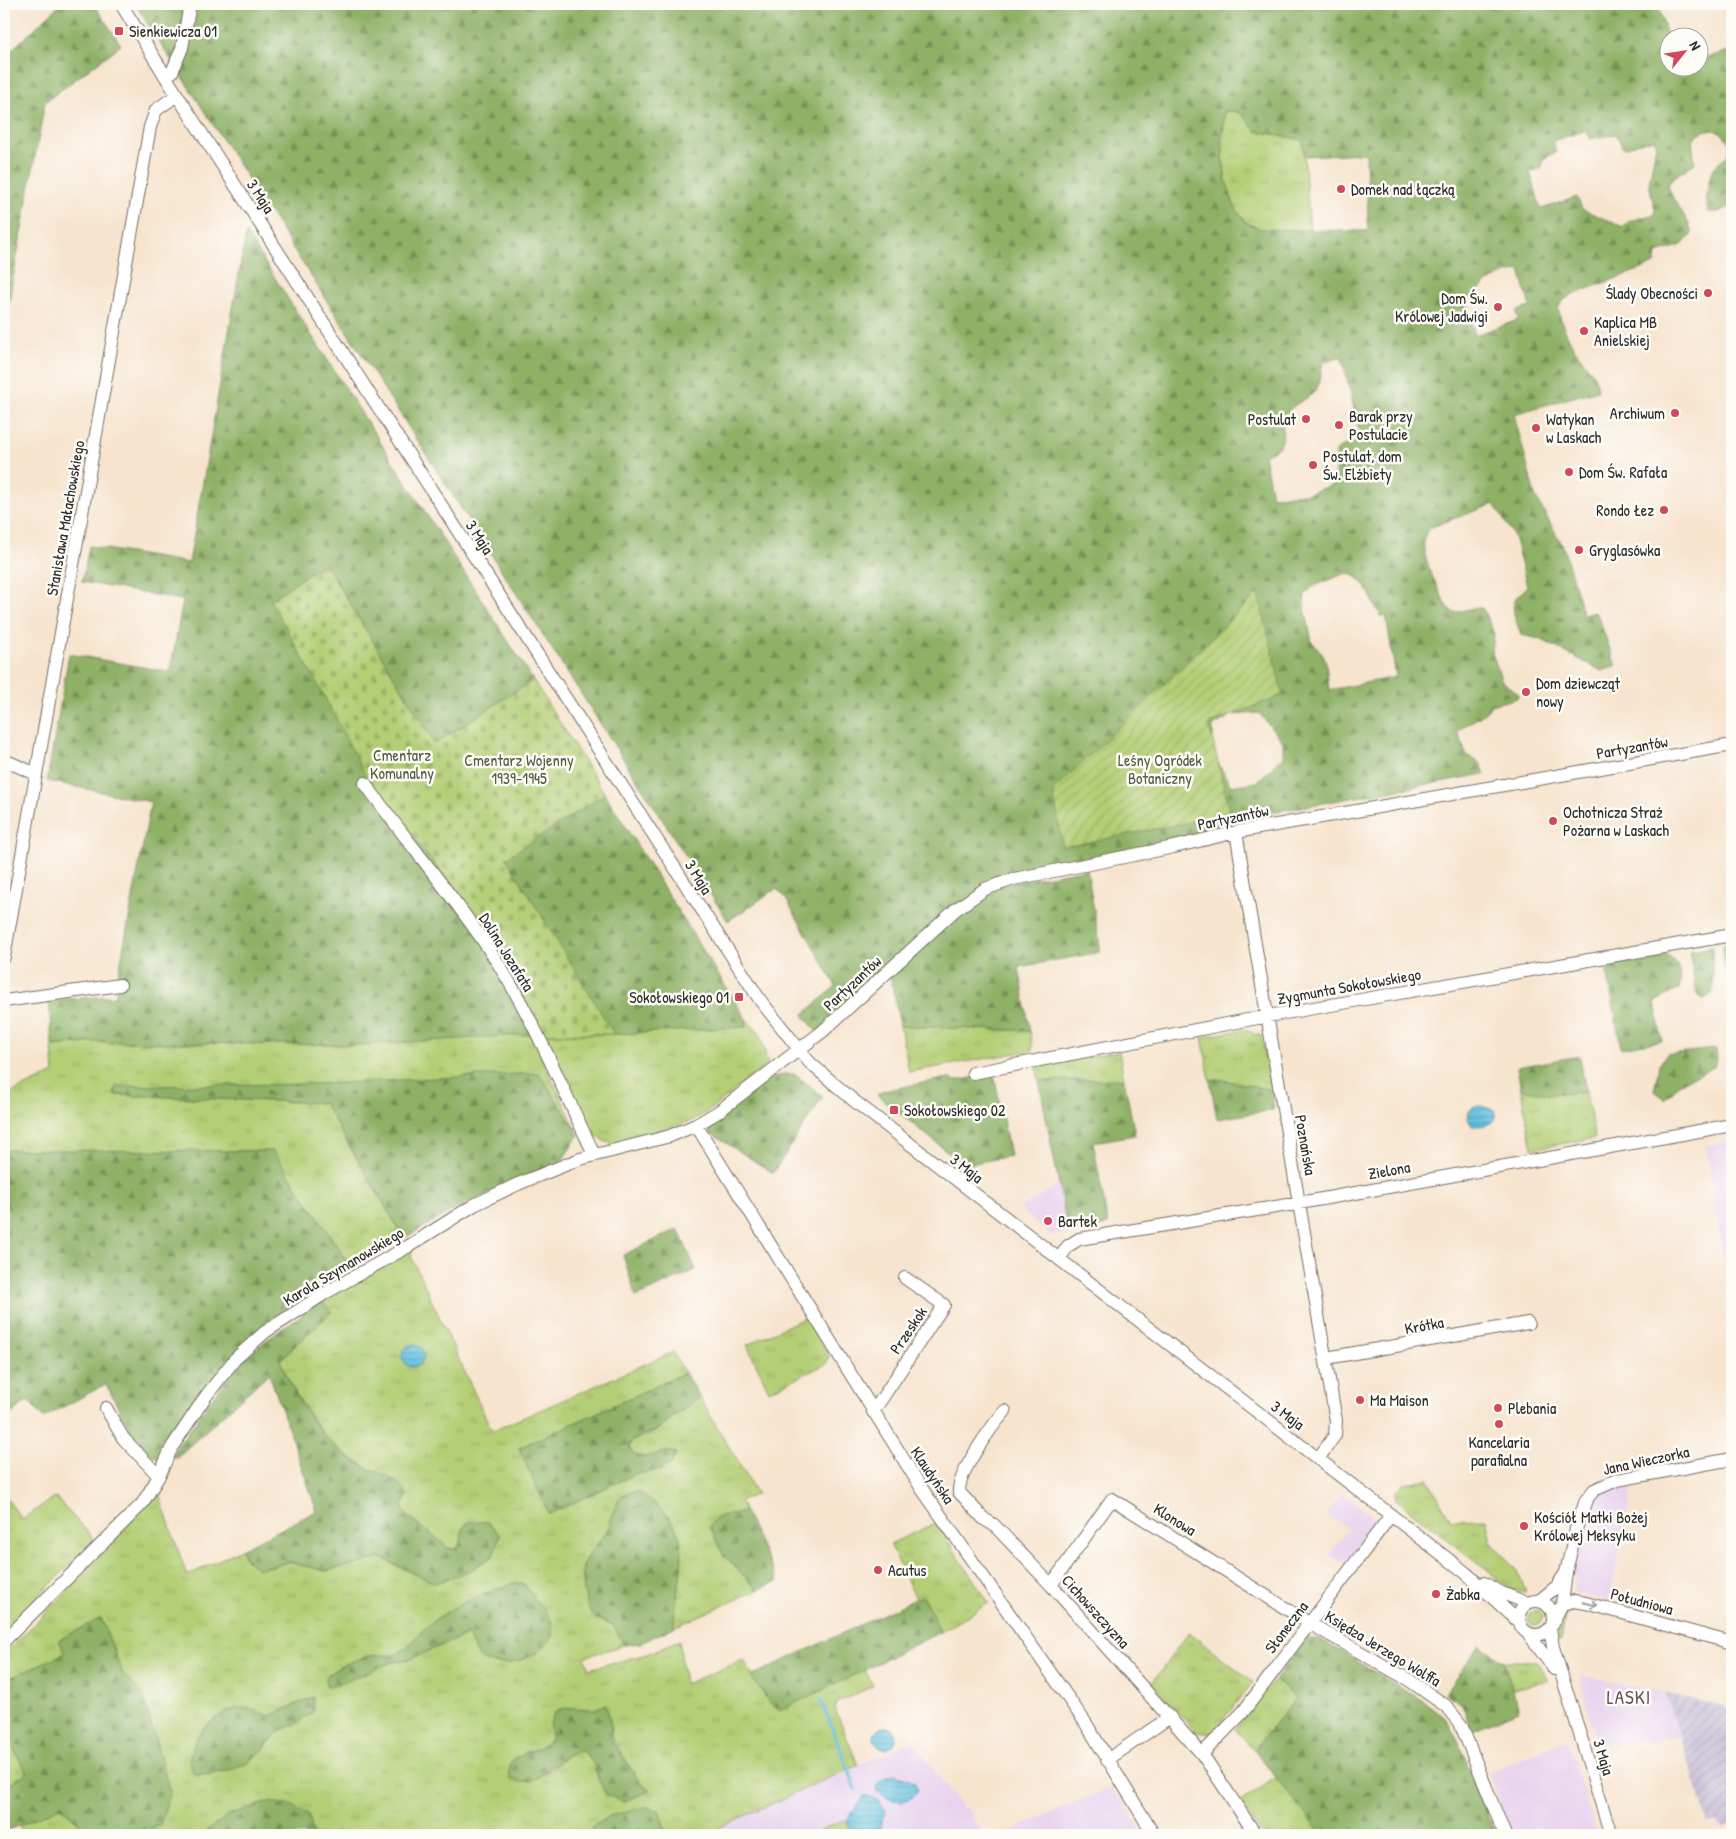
<svg xmlns="http://www.w3.org/2000/svg" width="1736" height="1839" viewBox="0 0 1736 1839" font-family="'Patrick Hand',sans-serif">
<style>
.built{fill:#e8d2ee}
.industrial{fill:url(#industrial-furrows)}
.grass{fill:url(#grass-tufts);stroke:#6f7c50;fill-rule:evenodd}
.forest{fill:url(#forest-firs);stroke:#5c6e48;fill-rule:evenodd}
.wetland{fill:url(#wetland-marsh);stroke:#6f7c50}
.cemetery{fill:url(#cemetery-stones);stroke:#6f7c50}
.garden{fill:url(#garden-furrows);stroke:#6f7c50}
.water{fill:url(#water-rules);stroke:#467686}
.lines{fill:none;stroke-linecap:round;stroke-linejoin:round}
.stream{stroke:#61c1e0;stroke-width:3}
.minor-casing{stroke:#726c64;stroke-width:14}
.minor{stroke:#fff;stroke-width:12}
.oneway{stroke:#a0a0a0}
.poi-dot{fill:#d1495b;stroke:#fdfcf7;stroke-width:2}
.labels{text-anchor:middle;dominant-baseline:central;stroke-width:5;stroke-linejoin:round;paint-order:stroke}
.poi-label{font-size:16px;fill:#2b2b2b;stroke:#fdfcf7;text-anchor:start}
.street-label{font-size:16px;fill:#2b2b2b;stroke:#fdfcf7}
.park-label{font-size:16px;fill:#545c41;stroke:#fdfcf7}
.quarter-label{font-size:19px;letter-spacing:1px;fill:#6a545b;stroke:#fdfcf7}
</style>
<defs>
<pattern id="industrial-furrows" width="10" height="10" patternUnits="userSpaceOnUse" patternTransform="scale(1.25)"><rect width="10" height="10" fill="#c9bfd7"/><path d="M-1 1l2-2M0 10L10 0M9 11l2-2" fill="none" stroke="#ada4b9"/></pattern>
<pattern id="grass-tufts" width="24" height="20" patternUnits="userSpaceOnUse" patternTransform="scale(1.25)"><rect width="24" height="20" fill="#b3ce74"/><path d="M3 7l-1-3M5 7V3M7 7l1-3M15 17l-1-3M17 17v-4M19 17l1-3" fill="none" stroke="#9ab165"/></pattern>
<pattern id="forest-firs" width="22" height="20" patternUnits="userSpaceOnUse" patternTransform="scale(1.25)"><rect width="22" height="20" fill="#8eb166"/><path d="M5 1l3.5 6h-7zM16 11l3.5 6h-7z" fill="#749054"/></pattern>
<pattern id="wetland-marsh" width="20" height="14" patternUnits="userSpaceOnUse" patternTransform="scale(1.25)"><rect width="20" height="14" fill="#b3ce74"/><path d="M1 5h8M5 5V1M11 12h8M15 12V8" fill="none" stroke="#9ab165"/></pattern>
<pattern id="cemetery-stones" width="16" height="16" patternUnits="userSpaceOnUse" patternTransform="scale(1.25)"><rect width="16" height="16" fill="#b3ce74"/><path d="M2 7V4a2 2 0 0 1 4 0v3zM10 15v-3a2 2 0 0 1 4 0v3z" fill="#9ab165"/></pattern>
<pattern id="garden-furrows" width="10" height="10" patternUnits="userSpaceOnUse" patternTransform="scale(1.25)"><rect width="10" height="10" fill="#b3ce74"/><path d="M-1 1l2-2M0 10L10 0M9 11l2-2" fill="none" stroke="#9ab165"/></pattern>
<pattern id="water-rules" width="6" height="5" patternUnits="userSpaceOnUse" patternTransform="scale(1.25)"><rect width="6" height="5" fill="#61c1e0"/><path d="M0 2.5h6" fill="none" stroke="#509db6"/></pattern>
</defs>
<rect width="100%" height="100%" fill="#fdfcf7"/>
<filter id="ink" filterUnits="userSpaceOnUse"><feTurbulence type="fractalNoise" baseFrequency=".02" numOctaves="2"/><feDisplacementMap in="SourceGraphic" scale="10" xChannelSelector="R" yChannelSelector="G"/><feConvolveMatrix kernelMatrix="1 2 1 2 8 2 1 2 1" color-interpolation-filters="sRGB"/></filter>
<filter id="wash" filterUnits="userSpaceOnUse"><feTurbulence type="fractalNoise" baseFrequency=".0096" numOctaves="4" result="noise"/><feDisplacementMap in="SourceGraphic" scale="20" xChannelSelector="R" yChannelSelector="G"/><feGaussianBlur stdDeviation="1.12" result="paint"/><feColorMatrix in="noise" values="0 0 0 0 0 0 0 0 0 0 0 0 0 0 0 0 0 1.4 0 .05"/><feComposite in="paint" operator="in"/></filter>
<g filter="url(#wash)">
<rect width="100%" height="100%" fill="#f7e4ce"/>
<path class="built" d="M1732,1141v139h-5l-21,-134z
M1059,1184l9,48 -16,4 -30,-25v-4z
M1633,1484l-24,117 -33,-8 -3,-4 2,-12 -4,-2v-5l20,-69 13,-12z
M1342,1493l38,30 -26,36 -4,-2 -5,6 -16,-8 19,-26 -22,-15z
M1579,1675l86,18 15,44 -83,9z
M1567,1740l30,95h-84l-25,-63z
M913,1741l50,68 3,-2 19,28h-263l-4,-7z
M1112,1787l33,48h-143l41,-19z"/>
<path class="industrial" d="M1665,1693l67,15v117l-11,2 -3,-6 -9,2z"/>
<path class="grass" d="M1225,111l15,1 16,19 43,8 4,4 7,87c-15,0 -35,3 -50,-1 -41,-11 -39,-85 -35,-118z
M746,1019l14,15 8,30 -59,47 -18,10 -78,24 -21,-10 -48,-101h70l132,-7z
M900,1026l130,5 3,19 -124,22z
M1247,1029l8,6h6l11,55 -54,-11 -8,1 -8,-43z
M530,1034l49,101 -258,-51 -205,3 -2,8 210,8 80,135 -55,32 -3,-11 -73,-108 -269,-1v-54l50,-23 -2,-27 43,-4 267,3z
M1119,1051l5,28 -85,2 -3,-15z
M1521,1089l27,5 38,-2 9,46 -63,11z
M412,1250l-1,6 81,175 181,-79 12,21 -166,75 30,66 86,-40 25,-4 12,-7 -5,-13c-13,6 -30,13 -38,-2l2,-6c8,-5 18,-6 25,-11 14,-11 28,-23 44,-33l57,96 -17,7 5,11 -26,4 -10,11 16,30 33,33 -84,37c2,-62 30,-91 -35,-135l-23,13 -9,26 -21,27 -5,14 9,40 6,7 17,6 11,20 -40,12 5,12 58,-15 32,-14 6,44 59,-24 20,34 15,16 86,-40 8,16 -35,16 -3,7 23,56 -140,63 4,7h-408l-6,-21 -102,16 -5,5h-60l19,-10 -17,-130 -20,-21 -22,-55 -42,21 7,13 -62,28v-27l80,-79 74,-84 29,85 54,-27 7,13 23,5 17,-5 38,9 55,-13 34,17 52,-3 -5,-43v9l-5,11 -10,-1c-9,-12 -44,-28 -44,-41 0,-4 3,-8 4,-12l-35,-25 -28,-16 -19,-17 -32,-47 -13,-30 52,-49 -11,-10zM515,1583l9,1 28,39 -13,29 -29,11 -22,-2 -20,-27 -58,25 -82,16 20,-12 47,-8 9,-4 21,-23 22,-16zM313,1697l-16,27 -17,6 -19,22 -18,14 -36,9 50,-64 12,5zM594,1709l45,72 10,9 -50,-7 -6,-22 -11,-10c-14,1 -23,12 -33,21l-24,-20 17,-4 9,-8 -1,-16z
M806,1317l23,39 -3,8 -57,27 -22,-46z
M1428,1479l23,41 35,-1 5,23 27,29 8,22 -14,-3 -116,-91 -1,-7 9,-9z
M4,1495l18,24 33,-22 40,43 -91,91z
M936,1523l53,80 -49,29 -8,-19 -9,-16 -7,2 -26,-55z
M1572,1608v4l-7,4 -4,24 -5,2c0,-16 2,-25 16,-34z
M1528 1618a7 7 0 1 1 14 0a7 7 0 1 1-14 0Z
M1189,1632l64,50 -41,52 -16,-2 -44,-49z
M1504,1661h33l11,20 -36,8z
M1275,1679l21,19 -42,52 -19,-21z
M4,1731l23,42 -23,14z
M1277,1777l45,58h-60l-22,-33z
M61,1807l22,20 32,8h-91l-5,-10z"/>
<path class="forest" d="M61,4h33l27,41 -76,57 -41,226v-271z
M135,4h1523l10,36v28h30l1,-8 33,-10v156l-14,6h-10c-4,-9 0,-33 5,-42 7,-12 14,-7 18,-25l-10,-13c-13,-4 -21,-2 -29,9l3,22 -24,16 -3,6c4,18 22,33 24,49l-10,11 -25,8 -2,11 -84,31 -9,7 -4,6c3,14 9,29 17,41 9,15 21,23 23,41l-84,24 21,82 28,50 20,69 12,-3 3,4 18,50 -14,5 -62,-32 -19,-4c-3,-10 -12,-27 -5,-37 3,-5 8,-6 11,-12l-13,-50 -20,-32 -65,24c-16,20 9,58 18,79l7,6 23,-6 6,2 11,25 -2,19 10,28 16,13 -1,4 -26,7c-8,14 -22,15 -33,26l8,23 15,10 4,10 -246,44v6l-243,56 -178,153 -15,-18 33,-29 -51,-89 -9,-8 -48,32zM1225,111l15,1 16,19 43,8 4,4 2,13 61,-3 2,78 -107,-2 -16,-7 -11,-16 -9,-29 -4,-37zM1587,130l3,9 26,-5 7,14 31,-9 2,5 -7,40 7,30 -27,7 -6,6 -41,-18 -5,-12 -36,12 -11,-37 12,-4 1,-9 13,-7 -3,-11zM1520,270l10,37 -14,4 2,9 -43,15 -9,-32c17,-19 28,-28 54,-33zM1342,358l19,80 -2,3 -19,6 -4,5v18l-3,15 -27,9 -34,2 -8,-41c30,-12 12,-19 22,-40 7,-14 26,-15 32,-29 4,-7 2,-15 5,-23l11,-4zM1346,573c21,3 24,27 35,43h5l10,61 -67,13 -3,-28 -5,-10 -9,-10 -8,-38 1,-9 7,-8zM1259,713l24,29v14l-26,26 -26,4 -18,-32v-28l19,-11z
M246,233l287,447 -98,64 -110,-181 -55,37 52,92 186,170 -2,-5 99,-63 141,225v8l-132,7h-75l-177,11 -267,-3 -43,4 -3,-46 67,-4 1,-14 34,-180 -104,-21 22,-127 101,18 13,-72 -101,-18 7,-36 100,17z
M1087,869l14,83 -82,15 11,64 -130,-5 -10,-51 63,-59 47,-31z
M1730,943l2,47c-7,-10 -10,-33 -9,-45z
M1712,947l1,46 -9,6 -7,-4 -8,-44z
M1665,955c14,6 17,21 14,34l-24,13 7,39 -41,7 -15,-83z
M1716,1049l1,9 -3,9 -30,14 -20,18 -10,-8 5,-26 8,-11z
M1580,1056l6,36 -38,2 -27,-5 -4,-22z
M539,1073l40,62 -18,27 -94,41 -63,35 -80,-135 -209,-8 1,-9 205,-2z
M784,1074h10l29,22 -50,77 -64,-41 4,-10 48,-39z
M994,1074l16,82 -46,9 -87,-70 6,-4 65,-13 6,3z
M1124,1079l11,56 -42,7 15,83 -40,7 -29,-151z
M1218,1079l54,11 2,20 -57,9 -7,-39z
M4,1150l269,1 73,108 3,11 -101,71 -88,120 -24,-19 -30,-58 -63,34 -15,-18 -24,20z
M678,1229l18,41 -60,27 -13,-42z
M321,1301l11,10 -52,49c15,37 39,80 74,101 18,11 38,13 52,30 1,6 -3,11 -3,16 0,13 35,28 44,41l10,1 5,-11v-9l6,-7h20l12,13 -7,21 -26,16 -32,11 -54,-25 -55,13 -38,-9 -29,7 -11,-7 -7,-13 76,-38 -48,-138 -94,86 -1,-8 61,-85 30,-25z
M685,1373l15,25 -28,19 -18,15 -14,4 -9,6 -2,5c10,20 32,1 47,6l-4,10 -12,7 -25,4 -86,40 -30,-66z
M629,1492h11c64,44 36,72 34,135l-33,16 -17,2 -11,-20c-5,-3 -13,-4 -18,-7 -11,-9 -16,-47 -9,-59 5,-10 15,-18 21,-28 7,-14 6,-33 22,-39z
M745,1512l33,69 -20,9 -33,-33 -16,-30c8,-14 21,-13 36,-15z
M515,1583l8,1 25,31 4,8v15c-12,19 -51,35 -72,20 -6,-5 -9,-17 -12,-24l-58,25 -18,3 -57,24h-8l-2,-6c7,-14 35,-22 50,-25 8,-1 16,2 23,-2 12,-5 18,-17 28,-26 24,-21 58,-34 89,-44z
M922,1596l10,17 8,19 -114,57 -47,21 -9,-7 -19,-27z
M101,1618l22,56 20,21 27,97 -10,33 -19,10h-26l-32,-8 -22,-20 -57,25v-45l23,-14 -23,-42v-50l61,-28 -6,-13z
M1307,1639h13l105,63 21,16 14,26 35,91h-173l-68,-85 42,-52 -21,-19z
M1480,1645l24,16 15,50 -47,19 -10,-26 -17,-11z
M313,1697v15l-16,12 -17,6 -19,22 -18,14 -36,9 -13,-1c-14,-26 13,-55 37,-64 12,-4 27,1 38,6z
M606,1704l6,25 -2,9 29,43 11,10 -26,10 -18,-6c-9,-16 -9,-34 -24,-44 -28,2 -39,41 -72,28l-1,-9 3,-10c13,-8 28,-10 39,-20l-1,-16 4,-11 8,-5 32,1z
M269,1802l22,3 17,9 6,21h-113l29,-21z
M647,1807l12,3 8,25h-75v-8l18,-11z"/>
<path class="wetland" d="M847,1820l2,9 8,6h-42l12,-8z"/>
<path class="cemetery" d="M325,563l110,181 98,-64 72,114 -99,64 108,176h-75l-21,-49 -59,-91 -88,-108 -49,-94 -52,-92z"/>
<path class="garden" d="M1258,593l25,102 -74,29 21,90 -167,33 -10,-56z"/>
<path class="water" d="M1478,1105l16,5c5,15 -10,16 -22,16l-4,-7 1,-7 4,-5z
M402 1356a11 11 0 1 1 22 0a11 11 0 1 1-22 0Z
M874 1738a11 11 0 1 1 22 0a11 11 0 1 1-22 0Z
M895,1774l19,8 4,7c-8,18 -31,13 -42,1l1,-5 9,-8z
M865,1795l11,4 10,11 -6,15 1,10h-24c-12,-10 -11,-16 -1,-27 3,-4 5,-9 9,-13z"/>
<g class="lines">
<path class="stream" d="M821,1700l35,89"/>
</g>
</g>
<g filter="url(#ink)">
<g class="lines">
<defs>
<path id="minor" d="M121,4l56,91 583,905 50,63 43,37 613,473 54,50
M172,72l10,-24 8,-44
M4,760l32,14
M365,783c40,57 87,110 125,168 42,63 71,135 104,203
M1236,832l100,589 -1,14 -17,24
M4,957l146,-830 6,-17 21,-15
M4,1001l116,-16
M973,1073l295,-57 464,-81
M696,1125l226,364 163,233 69,113
M1059,1259l9,-13 11,-7 221,-36 432,-78
M1326,1358l202,-35
M106,1408l17,30 36,38
M1005,1411c-13,15 -47,61 -46,81l25,27 10,6 57,60 151,169 54,81
M873,1412l71,-107 -39,-27
M1484,1583l18,10 25,10
M1051,1585l61,-86 197,124 100,57 37,26 15,19 44,110
M1519 1618a17 17 0 1 1 34 0a17 17 0 1 1-34 0Z
M1539,1601l18,-15 8,-12
M1562,1604l4,-32 10,-43 10,-29 8,-10 23,-10 115,-21
M1553,1622l9,-18 12,-3 12,2 146,40
M1550,1628l3,19 58,188
M1528,1633l26,36
M4,1641l138,-137 17,-28 13,-29 34,-51 29,-37 30,-27 62,-40 82,-46 65,-41 44,-21 62,-25 90,-23 26,-11 22,-13 105,-81 132,-121 30,-21 29,-10 160,-32 62,-15 496,-87
M1202,1754l41,-42 148,-197
M1107,1760l63,-43"/>
</defs>
<use href="#minor" class="minor-casing"/>
<use href="#minor" class="minor"/>
</g>
<defs><path id="oneway-shaft" d="M-6 0H5M1.5-3L5.5 0L1.5 3" fill="none" stroke-width="1.6" stroke-linecap="round" stroke-linejoin="round" transform="scale(1.25)"/></defs>
<use class="oneway" href="#oneway-shaft" transform="translate(1590 1604) rotate(13)"/>
</g>
<g class="poi-dot">
<rect x="114" y="26" width="10" height="10" rx="2.5"/>
<circle cx="1341" cy="189" r="5"/>
<circle cx="1708" cy="293" r="5"/>
<circle cx="1498" cy="307" r="5"/>
<circle cx="1584" cy="331" r="5"/>
<circle cx="1675" cy="413" r="5"/>
<circle cx="1306" cy="419" r="5"/>
<circle cx="1339" cy="425" r="5"/>
<circle cx="1536" cy="428" r="5"/>
<circle cx="1313" cy="465" r="5"/>
<circle cx="1569" cy="472" r="5"/>
<circle cx="1664" cy="510" r="5"/>
<circle cx="1579" cy="550" r="5"/>
<circle cx="1526" cy="692" r="5"/>
<circle cx="1553" cy="821" r="5"/>
<rect x="734" y="992" width="10" height="10" rx="2.5"/>
<rect x="889" y="1105" width="10" height="10" rx="2.5"/>
<circle cx="1048" cy="1221" r="5"/>
<circle cx="1360" cy="1400" r="5"/>
<circle cx="1498" cy="1408" r="5"/>
<circle cx="1499" cy="1424" r="5"/>
<circle cx="1524" cy="1526" r="5"/>
<circle cx="878" cy="1570" r="5"/>
<circle cx="1436" cy="1594" r="5"/>
</g>
<g class="labels">
<g class="poi-label">
<text x="129" y="31">Sienkiewicza 01</text>
<text x="1351" y="189">Domek nad łączką</text>
<text x="1698" y="293" text-anchor="end">Ślady Obecności</text>
<text x="1488" y="298" text-anchor="end">Dom Św.<tspan x="1488" dy="18">Królowej Jadwigi</tspan></text>
<text x="1594" y="322">Kaplica MB<tspan x="1594" dy="18">Anielskiej</tspan></text>
<text x="1665" y="413" text-anchor="end">Archiwum</text>
<text x="1349" y="416">Barak przy<tspan x="1349" dy="18">Postulacie</tspan></text>
<text x="1296" y="419" text-anchor="end">Postulat</text>
<text x="1546" y="419">Watykan<tspan x="1546" dy="18">w Laskach</tspan></text>
<text x="1323" y="456">Postulat, dom<tspan x="1323" dy="18">Św. Elżbiety</tspan></text>
<text x="1579" y="472">Dom Św. Rafała</text>
<text x="1654" y="510" text-anchor="end">Rondo Łez</text>
<text x="1589" y="550">Gryglasówka</text>
<text x="1536" y="683">Dom dziewcząt<tspan x="1536" dy="18">nowy</tspan></text>
<text x="1563" y="812">Ochotnicza Straż<tspan x="1563" dy="18">Pożarna w Laskach</tspan></text>
<text x="729" y="997" text-anchor="end">Sokołowskiego 01</text>
<text x="904" y="1110">Sokołowskiego 02</text>
<text x="1058" y="1221">Bartek</text>
<text x="1370" y="1400">Ma Maison</text>
<text x="1508" y="1408">Plebania</text>
<text x="1499" y="1442" text-anchor="middle">Kancelaria<tspan x="1499" dy="18">parafialna</tspan></text>
<text x="1534" y="1517">Kościół Matki Bożej<tspan x="1534" dy="18">Królowej Meksyku</tspan></text>
<text x="888" y="1570">Acutus</text>
<text x="1446" y="1594">Żabka</text>
</g>
<g class="street-label">
<text transform="translate(261 196) rotate(57)">3 Maja</text>
<text transform="translate(65 518) rotate(-80)">Stanisława Małachowskiego</text>
<text transform="translate(480 537) rotate(57)">3 Maja</text>
<text transform="translate(1632 747) rotate(-10)">Partyzantów</text>
<text transform="translate(1233 817) rotate(-12)">Partyzantów</text>
<text transform="translate(699 877) rotate(58)">3 Maja</text>
<text transform="translate(507 952) rotate(58)">Dolina Jozafata</text>
<text transform="translate(852 983) rotate(-43)">Partyzantów</text>
<text transform="translate(1349 986) rotate(-10)">Zygmunta Sokołowskiego</text>
<text transform="translate(1306 1145) rotate(80)">Poznańska</text>
<text transform="translate(967 1168) rotate(38)">3 Maja</text>
<text transform="translate(1389 1170) rotate(-10)">Zielona</text>
<text transform="translate(343 1266) rotate(-31)">Karola Szymanowskiego</text>
<text transform="translate(1424 1325) rotate(-10)">Krótka</text>
<text transform="translate(908 1330) rotate(-56)">Przeskok</text>
<text transform="translate(1288 1415) rotate(37)">3 Maja</text>
<text transform="translate(1646 1460) rotate(-12)">Jana Wieczorka</text>
<text transform="translate(933 1475) rotate(56)">Klaudyńska</text>
<text transform="translate(1175 1519) rotate(32)">Klonowa</text>
<text transform="translate(1642 1601) rotate(15)">Południowa</text>
<text transform="translate(1096 1611) rotate(48)">Cichowszczyzna</text>
<text transform="translate(1286 1627) rotate(-53)">Słoneczna</text>
<text transform="translate(1383 1648) rotate(31)">Księdza Jerzego Wolffa</text>
<text transform="translate(1604 1757) rotate(73)">3 Maja</text>
</g>
<g class="park-label">
<text x="402" y="755">Cmentarz<tspan x="402" dy="18">Komunalny</tspan></text>
<text x="519" y="760">Cmentarz Wojenny<tspan x="519" dy="18">1939-1945</tspan></text>
<text x="1160" y="760">Leśny Ogródek<tspan x="1160" dy="18">Botaniczny</tspan></text>
</g>
<g class="quarter-label">
<text x="1629" y="1697">LASKI</text>
</g>
</g>
<rect width="1736" height="1839" fill="none" stroke="#fdfcf7" stroke-width="20"/>
<g transform="translate(1684 52) rotate(60)"><circle r="24" fill="#fdfcf7" stroke="#a9a8a5"/>
<path d="M0-4L9 19L0 12L-9 19Z" fill="#d1495b"/>
<text y="-8" font-size="14" font-weight="bold" text-anchor="middle" fill="#2b2b2b">N</text>
</g>
</svg>
